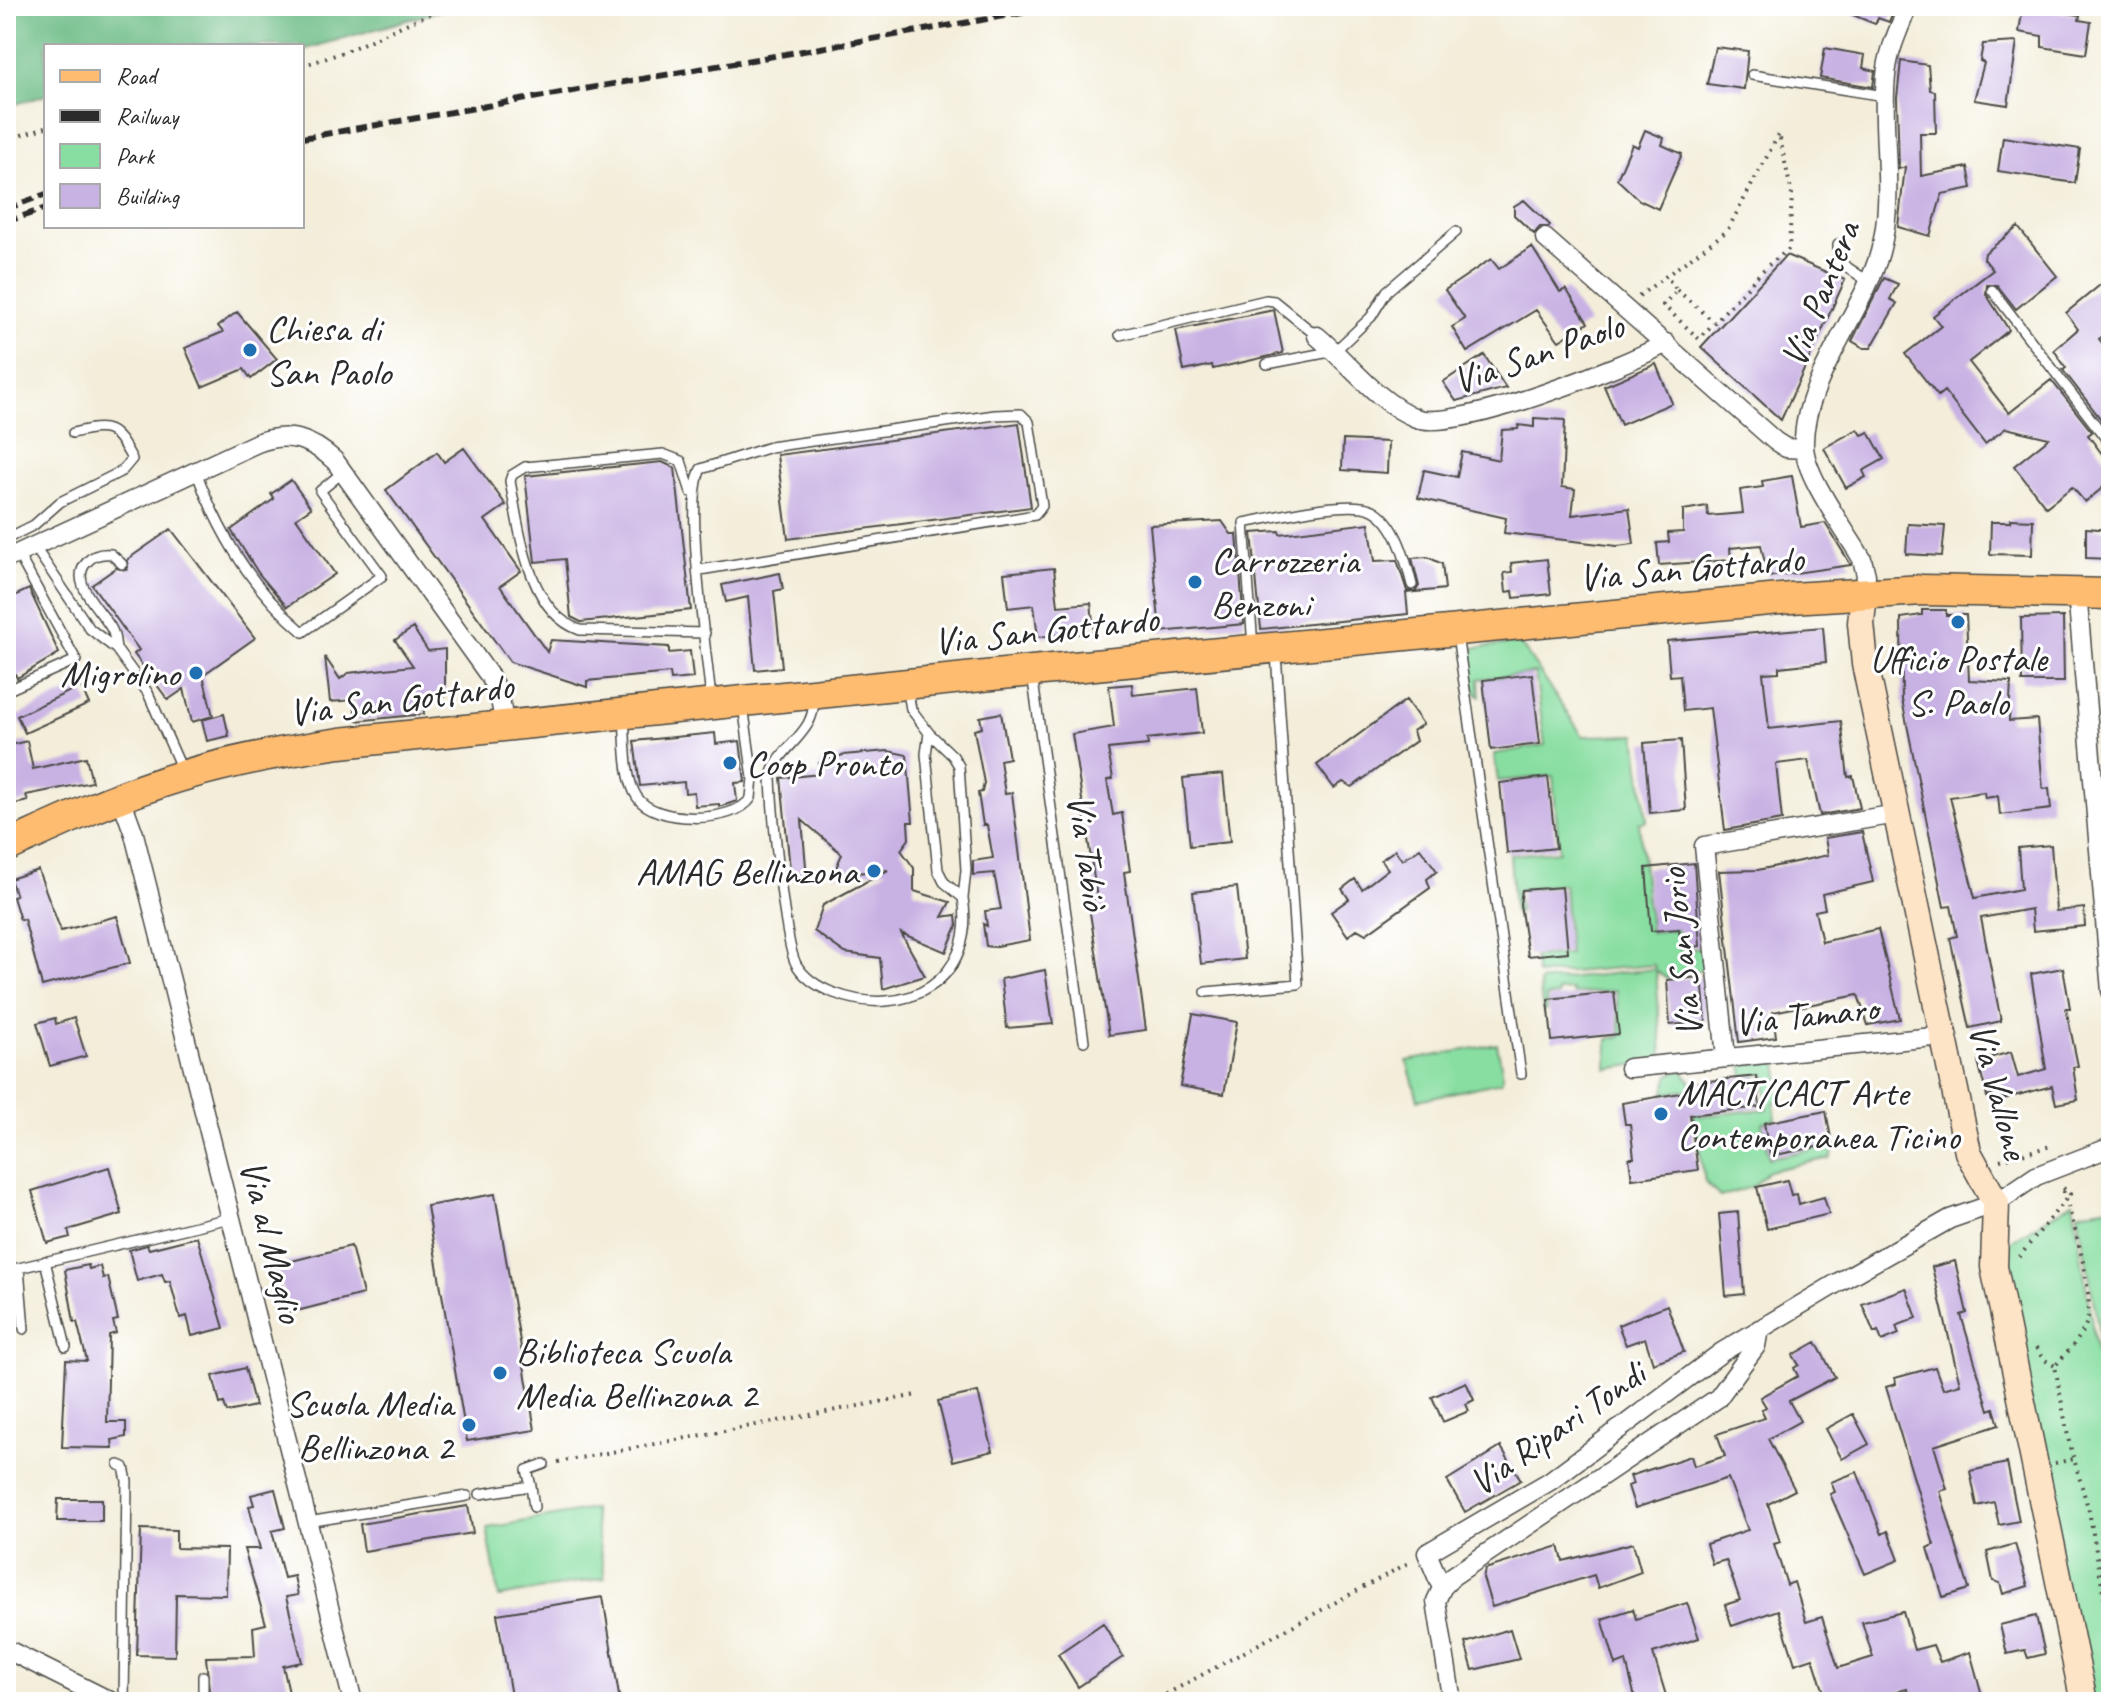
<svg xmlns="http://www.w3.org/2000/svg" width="2117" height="1708" viewBox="0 0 2117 1708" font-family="Caveat,sans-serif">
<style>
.green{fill:#88dea1;stroke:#5a8466;stroke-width:2}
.forest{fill:#6ebd87;stroke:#4c7459;stroke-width:2}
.building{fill:#c8b1e3}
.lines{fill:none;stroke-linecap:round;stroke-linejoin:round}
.lane-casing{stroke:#494845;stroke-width:12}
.street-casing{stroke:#494845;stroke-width:21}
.secondary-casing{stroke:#494845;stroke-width:29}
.primary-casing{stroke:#494845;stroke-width:33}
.path{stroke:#494845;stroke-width:4;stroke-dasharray:2 6;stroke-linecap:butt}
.lane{stroke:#fff;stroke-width:9}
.street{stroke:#fff;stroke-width:18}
.secondary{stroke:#fee4c6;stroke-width:26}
.primary{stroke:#fdbc70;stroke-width:30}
.rail{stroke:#2b2b2b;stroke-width:6;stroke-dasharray:12 6;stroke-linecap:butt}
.poi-dot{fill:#1f6fb2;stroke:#fff;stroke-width:3}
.labels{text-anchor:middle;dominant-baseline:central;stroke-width:6;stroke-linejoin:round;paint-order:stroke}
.street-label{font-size:38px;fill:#2b2b2b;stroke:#fff}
.poi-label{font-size:38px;fill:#2b2b2b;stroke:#fff;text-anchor:start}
</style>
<rect width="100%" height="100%" fill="#fff"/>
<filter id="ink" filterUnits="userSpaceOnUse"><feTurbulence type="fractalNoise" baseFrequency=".0125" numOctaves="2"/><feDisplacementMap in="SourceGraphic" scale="16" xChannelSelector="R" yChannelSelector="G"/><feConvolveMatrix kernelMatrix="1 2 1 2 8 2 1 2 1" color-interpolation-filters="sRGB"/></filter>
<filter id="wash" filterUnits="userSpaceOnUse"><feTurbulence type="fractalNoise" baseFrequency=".006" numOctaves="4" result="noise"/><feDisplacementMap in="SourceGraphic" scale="32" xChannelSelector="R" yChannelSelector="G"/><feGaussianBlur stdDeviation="1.8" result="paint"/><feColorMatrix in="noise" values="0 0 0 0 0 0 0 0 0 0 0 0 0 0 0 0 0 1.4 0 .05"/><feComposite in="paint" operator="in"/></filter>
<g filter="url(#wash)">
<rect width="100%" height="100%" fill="#f3edd9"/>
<path class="green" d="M1520,643l63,93 53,-1 11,86 -8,2 11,109 27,-2 2,20 26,-2 3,20 -41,10 -11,-7 6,85 -4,5 -51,8 1,-30 13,-3 -5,-46 -43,4 -1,-4 -14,1v5l-12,1 1,13 -4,1 -4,-29 116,-13 -1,-4 -117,10 -3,-18 35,-3 -5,-70 -47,6 2,23h-5l-4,-58 49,-4 -6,-75 -55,5 -4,-27 51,-9 -10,-72 -56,6 1,17 -3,-1c-6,-12 -12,-35 -4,-47z
M1497,1044l6,32 -2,6 -83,18 -11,-39z
M1778,1062l5,40h-9l2,17 -14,4 7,35 67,-13 -6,13 -62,13 -14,15 -34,11 -15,-15 -16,-92 -26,4 6,-19 13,-5 14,19 4,27 67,-7 -2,-35 -21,2 -2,-11z
M2073,1202l38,245v255h-26l-48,-236 -18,-154 -13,-68z
M2111,1207v142l-9,1 -24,-138z
M593,1509l12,69 -106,19 -12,-69z"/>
<path class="forest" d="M6,6h450l-153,44 -1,-4h-256v49l-40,12z"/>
<g id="blocks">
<path class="building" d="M1831,6h64l-6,16 -11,-4 -3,6z
M2023,6h22v4l35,5 -1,5 12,2 -5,32 -44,-7v-11l-23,-4z
M2017,42l-9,63 -34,-5 10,-37 -4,-2 3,-17z
M1715,47l33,4 -4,38 -37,-5z
M1825,48l40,7 -2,13 12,3 -2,16 -53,-9z
M1901,61l27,4 2,25 5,1 1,42h-16l1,43 47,-9 4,21 -30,6 -12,42 -32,-9 7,-60 -6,2 -2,-71z
M1645,130l19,8 -2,7 20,9 -24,55 -19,-9 -22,-21 15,-35 6,3z
M2003,137l77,12 -5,34 -77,-12z
M1524,200l26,25 -1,2h-9l-6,7 -20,-19v-9z
M2018,227l39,49 -41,33 -19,-24h-10l-1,9 23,36 -40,32 40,51 42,-33 41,52 -4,3 23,31v15l-26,21 -13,-15 -26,20 -32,-41 35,-28 -43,-10 -21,16 -41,-53 -6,5 -33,-42 36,-28 -8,-10 60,-46 -9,-11 1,-6z
M1532,247l28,45 6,-3 22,34 -29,18 -23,-31 -69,42 -15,-25 13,-8 -20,-29 46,-31 8,10z
M1786,255l59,25 -64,140 -80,-73z
M2111,276v54l-12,9 12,15v63l-7,6 -41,-53 3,-2 -12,-18 24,-21 -12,-16z
M1884,278l14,6 -8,15 7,4 -26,45h-7l-12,-7z
M1274,310l9,43 -70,16 -1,-4 -28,6 -8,-41z
M237,312l40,47 -26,20 -7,-10 -42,18 -17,-39 38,-16 -5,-6z
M1484,355l22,33 -50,13 -13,-19z
M1656,364l16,39 -51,22 -17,-39z
M1534,418l31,2 -3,67 13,2 -3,26 57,-7 5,36 -17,2 -113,-13 2,-15 -88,-20 6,-28 33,7 5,-25 37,8 3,-30 16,-1 1,-4 15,2z
M1019,423l12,84 -243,32 -11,-84z
M1858,429l4,6 7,-3 15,27 -21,12 3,6 -20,11 -22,-40z
M1343,440l45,2 -1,31 -45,-3z
M464,448l42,57 -21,15 36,51 -21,15 47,66 4,-12 118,7v6l21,-2 3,27 -22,2 -1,-7 -83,8v6l-77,-25 -124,-172 51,-38 7,10z
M662,462l13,6 16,142 -110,12 -10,-5 -6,-58 -30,3 -10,-86z
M1792,476l9,51 24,-4 26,42 -83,12 -7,-32 -31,3 1,12 -72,5 -2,-22 12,-1 -1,-9 15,-1v-22l24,-4 1,10 35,-3 -3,-23 23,-3 -1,-6z
M291,480l20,28 -15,10 39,56 -48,33 -28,-33 -28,-44 43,-31 -3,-5z
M2011,519l22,1 -1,35 -42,-1 1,-32h19z
M1222,521l9,13h6l7,90 -84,8 -10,-107z
M1369,523l6,38 22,-1 10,31 8,1 4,-6 -7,-28 16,-1 14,7 3,25 -39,4 2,21 -147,15 -9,-96 27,-2 1,3z
M1908,524l37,2 -3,30 -36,-2z
M2086,528l25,2v29l-25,-1z
M171,529l84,109 -52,37 10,41 -21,6 -8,-33 -16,11 -34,-46 5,-4 -47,-65 24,-17 11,2 1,-11z
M1547,559l4,35 -37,4 -1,-7 -7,1 -2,-19 8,-1 -1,-9z
M1054,568l4,38 33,-3 3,29 -56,5 -4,-32 -26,3 -4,-35z
M780,573l3,16 -9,2 8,76 -27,3 -7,-73 -22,5 -4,-17z
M29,589l30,64 -42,25 -2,-4 -9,4v-78z
M1922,610h24v5h20l3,65 42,2 -2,39 28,-2 6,70 6,-1 2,21 -51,6 -2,-19 -13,2 -1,-6 -34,5 25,101 46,-9 -3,-41 33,-3 5,66 28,-3 1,18 -52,5 -2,-22 -50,9 20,103 -31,7 -20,-90 7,-2 -6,-30 -7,1 -42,-207 -1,-82 21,-3z
M2063,617l1,65h-42l-1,-64z
M1823,627l3,35 -47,5v5l-16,1 6,56 72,-8 7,56 5,-1 7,32 -40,7 -12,-55 -32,4 6,56 -57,10 -15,-122 -27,3 -3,-36 -10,1 -3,-35z
M413,628l15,23 17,-2v47l-22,2 1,16 -68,7 -2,-21 -24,2 -5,-45 15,22 8,-6 65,-7 -18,-26z
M1532,674l8,70 -49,6 -8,-70z
M1132,684l1,11 64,-7 5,45 -55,6 1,6 -40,4 5,30 -6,1 6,35 9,-2 8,58 -6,1 22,158 -37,5 -21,-135 9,-2 -25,-164 42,-7 -5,-41z
M81,686l8,18 -64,29 -8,-17z
M1406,700l17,24 -10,7 3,10 -64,46 -9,-5 -9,6 -17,-23z
M1001,713l8,45 -9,2 5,34 7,-1 18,147 -38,7 -6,-1 -3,-22 4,2 -2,-15 16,-2 -7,-36 -21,2v-14l20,-3 -6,-33h-4l-5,-32 4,-1 2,-9 -10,-53 8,-2 -2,-11z
M224,714l5,22 -22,5 -5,-21z
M715,733l1,11 24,-3 5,41 -10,1 2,18 -18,6v-3l-24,2 -1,-14 -9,1 -1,-11 -44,4 -6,-45z
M1681,740l5,70 -36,3 -6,-70z
M27,741l6,28 53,-12 6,25 -66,13 2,6 -22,5v-60z
M888,751l19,4 6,67h-5l1,17 -8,11 13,18v23l36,11 -8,15 14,-2 1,11 -11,26 -45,-19 24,43 -42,13 -3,-31 -35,-5 -31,-22 9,-26 65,-35 -55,5 9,-21 -40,-34 5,58 -16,1 -10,-101 39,-4 -1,-11 24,-8z
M1223,774l7,68 -40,4 -7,-68z
M1548,777l8,71 -49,5 -7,-70z
M1862,832l11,50 -51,12 3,15 -10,2 7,31 56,-13 22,90 -32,6 -10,-30 -85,17 3,25 -37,5 -20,-171 39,-1 70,-15 -3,-17z
M1420,848l17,23 -10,8 3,9 -64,46 -9,-5 -9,7 -17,-24 18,-13 -7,-10 13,-10 7,10 26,-20 -7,-9 14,-10 7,10z
M1694,863l6,83 -19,2 -2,-19 -28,2 -5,-63z
M38,870l23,61 56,-15 13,47 -88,23 -18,-67 -4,1 -7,-23 3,-1 -6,-17z
M1237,887l8,72 -44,5 -8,-72z
M1562,887l6,65 -40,4 -8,-52 2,-14z
M2063,968l7,40h-4l12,58 -5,1 5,33 -22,4 -4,-18 -49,13 -2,-6 -14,4 -9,-36 33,-9 7,25 28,-8 -15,-95z
M1045,970l8,54 -46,4 -6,-49z
M1702,977l4,45 -36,3 -3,-45z
M1614,992l5,42 -67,7 -4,-42z
M1193,1014l44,8 -13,72 -44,-8z
M55,1018l1,6 18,-6 12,38 -36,10 -13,-43z
M1757,1076l3,31 -70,8 8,55 -66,9 -3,-21h5l-4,-34h-5l-3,-21 76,-13v-8z
M1826,1111l6,33 -62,12 -6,-33z
M109,1167l13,47 -54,16 2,7 -23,6 -15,-52z
M1787,1180l4,15 6,-1 2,10 25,-7 5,17 -62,15 -10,-42z
M495,1194l40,236 -68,11 -40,-235z
M1738,1212l6,82 -18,2 -7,-82z
M197,1237l27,91 -32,8 -5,-20 -7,2 -10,-37 -5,1 -3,-8 -25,7 -8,-31 18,-5 2,4z
M351,1246l12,48 -74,19 -13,-48z
M1955,1261l12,52 -6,2 28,95 5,-2 5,17 -65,21 13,43 -7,2 29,98 -26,8 -15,-49 6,-3 -48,-158 10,-3 -1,-6 40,-11 8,22 17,-5 -28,-117z
M88,1265l1,4 11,-3 3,12 5,-1 10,43 -5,1 3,12 -7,2 -2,87h19v15l-14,3 1,8 -51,-1 4,-87 21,1 -10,-39h-3l-9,-52z
M1906,1288l11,30 -21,8 3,8 -17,7 -4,-10 -4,2 -12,-29z
M1667,1305l17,47 -31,11 -8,-25 -19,7 -8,-20z
M1816,1342l19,35 -46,24 11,20 -32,18 27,51 -27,14 12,38 -6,2 13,41 7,-3 12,40 16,-5 16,51 35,-11 -11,-35 41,-10 11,38 19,-5 7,17 30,-10 14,50h-75l-2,-13 -50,13h-30l-14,-44 -18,6 -17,-54 -46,16 -7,-21 15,-5 -14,-40 -14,4 -6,-20 42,-14 -20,-52 -93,30 -7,-22 5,-2 -3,-8 61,-20 3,10 31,-10 -8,-22 48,-16 -4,-8 5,-3 -6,-10 38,-21 -4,-8 5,-3 -6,-10z
M245,1368l10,38 -28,6 -3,-9 -4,1 -7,-28z
M1466,1382l8,18 -8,4 3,7 -26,11 -11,-25z
M978,1392l15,59 -40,10 -15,-60z
M1853,1414l16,30 -27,15 -16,-30z
M1501,1447l20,33 -56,32 -18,-32z
M2007,1463l12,58 -20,4 -5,-23 -17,4 -7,-35z
M1857,1472l25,62 6,-3 11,29 -34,14 -35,-80 5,-2 -4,-10z
M275,1489l10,39 -13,3 12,47 10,-2 4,19 -12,2 16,65 -19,4 8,36h-81l-4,-45 49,-1 -2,-29 13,-3 -22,-75h16l-11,-43 5,-1 -3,-10z
M58,1499h44v22h-45z
M468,1506l5,27 -109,18 -4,-27z
M141,1529l35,1v18l51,1 -1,46 -50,-1 -1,62 -38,-1z
M1633,1543l8,29 -43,16 -4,-13 -102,32 -9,-29 2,-9 74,-23 4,15z
M2015,1544l13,42 -25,8 -3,-11 -7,-2 -6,-29z
M603,1597l17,105h-108l-15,-88z
M1687,1603l12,35 -46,15 15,49h-32l-10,-41 -10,4 -14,-46 31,-10 3,10z
M2036,1616l9,38 -17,4 -3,-8 -18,4 -7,-29z
M1103,1623l20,34 -45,30 -20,-33z
M1510,1629l9,30 -46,11 -8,-27z"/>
</g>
</g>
<g filter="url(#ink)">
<use href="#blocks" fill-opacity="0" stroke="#494845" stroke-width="2"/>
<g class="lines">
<defs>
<path id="lane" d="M1752,75l133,21
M1838,244v17l31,21
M1992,290l119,155
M1120,335l146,-35 8,1 43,35
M1267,364l68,-13 36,-34 16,-26 69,-59
M196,471c22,61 57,119 107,161l79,-56 -62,-85 23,-19
M691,492l-10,-31 -18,-7 -138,13 -13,8 -2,6c9,46 17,131 70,149l125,3
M6,539l28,-14 26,-23 62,-31 10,-12c-18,-33 -23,-35 -59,-26
M34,546l56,83 26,20 32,44 35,79
M700,570l335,-55 7,-9 -13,-84 -8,-8 -26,1 -225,32 -69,22c-17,31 5,178 9,221l1,8
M1457,635l64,439
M1253,647l-9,-124c28,-5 104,-25 129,-13 24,13 33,51 39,75
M116,649c-1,-7 -1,-13 -4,-19 -9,-19 -45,-47 -25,-68 7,-8 15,-9 24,-8l11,10
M1032,674l52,367
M6,691l70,-31 -58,-106
M813,698c5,35 -36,49 -42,79 1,31 13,165 25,187 9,15 22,23 38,29 72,27 143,-13 129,-95l-19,-16 -6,-12 -12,-116 3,-21 -18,-24 -4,-22
M624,717c2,24 0,60 13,80 17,27 97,27 114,1l2,-20 -10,-73
M929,733l24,23 6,10 7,104 -3,28
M1206,992l92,-8 -22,-331
M45,1261l21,86
M19,1268l5,61
M6,1271l224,-53
M119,1465l5,2 3,14 -3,221
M531,1486l3,21
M480,1494l51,-8 -4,-16 17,-6
M308,1522l159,-26
M203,1702v-26"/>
<path id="street" d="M1545,238l230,203 11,7 18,1
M1317,336c31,26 61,67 99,82 39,15 210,-52 250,-75
M6,559l251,-116c31,-12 54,-4 78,18l156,217 9,21 5,28
M2077,592l34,399
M1864,593l2,-18 -4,-16c-16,-28 -58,-84 -58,-114 -2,-62 60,-134 76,-193 16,-57 0,-118 6,-176 2,-25 13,-47 22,-70
M121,798l13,36 219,868
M1726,1057l-22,-211 193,-32
M1629,1068l314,-32
M1442,1588l-15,-35 123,-72 172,-129 115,-69 113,-64 46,-16 40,-27 75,-29
M6,1649l106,53
M1452,1702l-16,-101 6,-13 11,-12 265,-178 38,-52 3,-17"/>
<path id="secondary" d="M1864,593l-3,30 4,41 103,488 28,51 -2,64 90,435"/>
<path id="primary" d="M6,847c49,-22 97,-45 148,-62 60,-21 123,-33 186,-42l692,-72 759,-73 132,-8 188,4"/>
</defs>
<use href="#lane" class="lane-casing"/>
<use href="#street" class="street-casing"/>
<use href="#secondary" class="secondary-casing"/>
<use href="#primary" class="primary-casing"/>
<path class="path" d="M302,65c54,-12 100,-45 154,-59
M6,140l40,-13
M1677,290l37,32
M1639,296l88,-65 52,-97 13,61 -3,54 -23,18 -67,72 -36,-34 14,-15 -11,-14
M2000,1160l51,-14
M2019,1257l51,-63 -8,-7c10,31 33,104 25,134 -5,17 -21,32 -32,45l14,76 20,69 22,125
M2036,1348l7,11 12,7
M558,1462l359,-67
M2055,1463l19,-4
M1152,1702l258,-140"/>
<use href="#lane" class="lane"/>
<use href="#street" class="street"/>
<use href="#secondary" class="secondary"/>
<use href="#primary" class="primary"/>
<path class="rail" d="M302,138l760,-132
M6,209l40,-15
M6,222l40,-14"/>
</g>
</g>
<g class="poi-dot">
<circle cx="250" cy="350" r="8"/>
<circle cx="1195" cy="582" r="8"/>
<circle cx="1958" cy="622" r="8"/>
<circle cx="196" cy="673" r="8"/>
<circle cx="730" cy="763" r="8"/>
<circle cx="874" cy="871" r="8"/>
<circle cx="1661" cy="1114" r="8"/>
<circle cx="500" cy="1373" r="8"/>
<circle cx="469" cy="1425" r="8"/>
</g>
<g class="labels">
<g class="street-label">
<text transform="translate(1820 294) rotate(-68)">Via Pantera</text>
<text transform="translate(1538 353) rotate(-19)">Via San Paolo</text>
<text transform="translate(1691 568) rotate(-5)">Via San Gottardo</text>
<text transform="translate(1046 630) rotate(-6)">Via San Gottardo</text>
<text transform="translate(401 699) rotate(-7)">Via San Gottardo</text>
<text transform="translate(1088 852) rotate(82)">Via Tabiò</text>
<text transform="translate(1681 953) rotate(-96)">Via San Jorio</text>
<text transform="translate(1806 1015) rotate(-6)">Via Tamaro</text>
<text transform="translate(1999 1091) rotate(75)">Via Vallone</text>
<text transform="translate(272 1241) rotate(76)">Via al Maglio</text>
<text transform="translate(1557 1428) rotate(-35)">Via Ripari Tondi</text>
</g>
<g class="poi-label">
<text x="266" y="328">Chiesa di<tspan x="266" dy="44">San Paolo</tspan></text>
<text x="1211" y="560">Carrozzeria<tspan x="1211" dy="44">Benzoni</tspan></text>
<text x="1958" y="658" text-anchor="middle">Ufficio Postale<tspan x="1958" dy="44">S. Paolo</tspan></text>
<text x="180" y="673" text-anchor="end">Migrolino</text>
<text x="746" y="763">Coop Pronto</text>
<text x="858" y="871" text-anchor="end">AMAG Bellinzona</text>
<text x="1677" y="1092">MACT/CACT Arte<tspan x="1677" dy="44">Contemporanea Ticino</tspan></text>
<text x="516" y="1351">Biblioteca Scuola<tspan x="516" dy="44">Media Bellinzona 2</tspan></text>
<text x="453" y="1403" text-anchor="end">Scuola Media<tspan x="453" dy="44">Bellinzona 2</tspan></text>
</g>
</g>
<rect width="2117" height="1708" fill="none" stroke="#fff" stroke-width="32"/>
<rect x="44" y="44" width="260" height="184" fill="#ffffff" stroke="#aaaaaa" stroke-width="2"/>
<rect x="60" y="70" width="40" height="12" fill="#fdbc70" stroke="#aaaaaa" stroke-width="2"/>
<text x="116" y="84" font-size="24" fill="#2b2b2b">Road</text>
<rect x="60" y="110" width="40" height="12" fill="#2b2b2b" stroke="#aaaaaa" stroke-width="2"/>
<text x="116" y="124" font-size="24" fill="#2b2b2b">Railway</text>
<rect x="60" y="144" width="40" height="24" fill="#88dea1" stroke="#aaaaaa" stroke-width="2"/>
<text x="116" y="164" font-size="24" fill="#2b2b2b">Park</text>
<rect x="60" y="184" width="40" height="24" fill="#c8b1e3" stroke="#aaaaaa" stroke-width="2"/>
<text x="116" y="204" font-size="24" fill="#2b2b2b">Building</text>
</svg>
